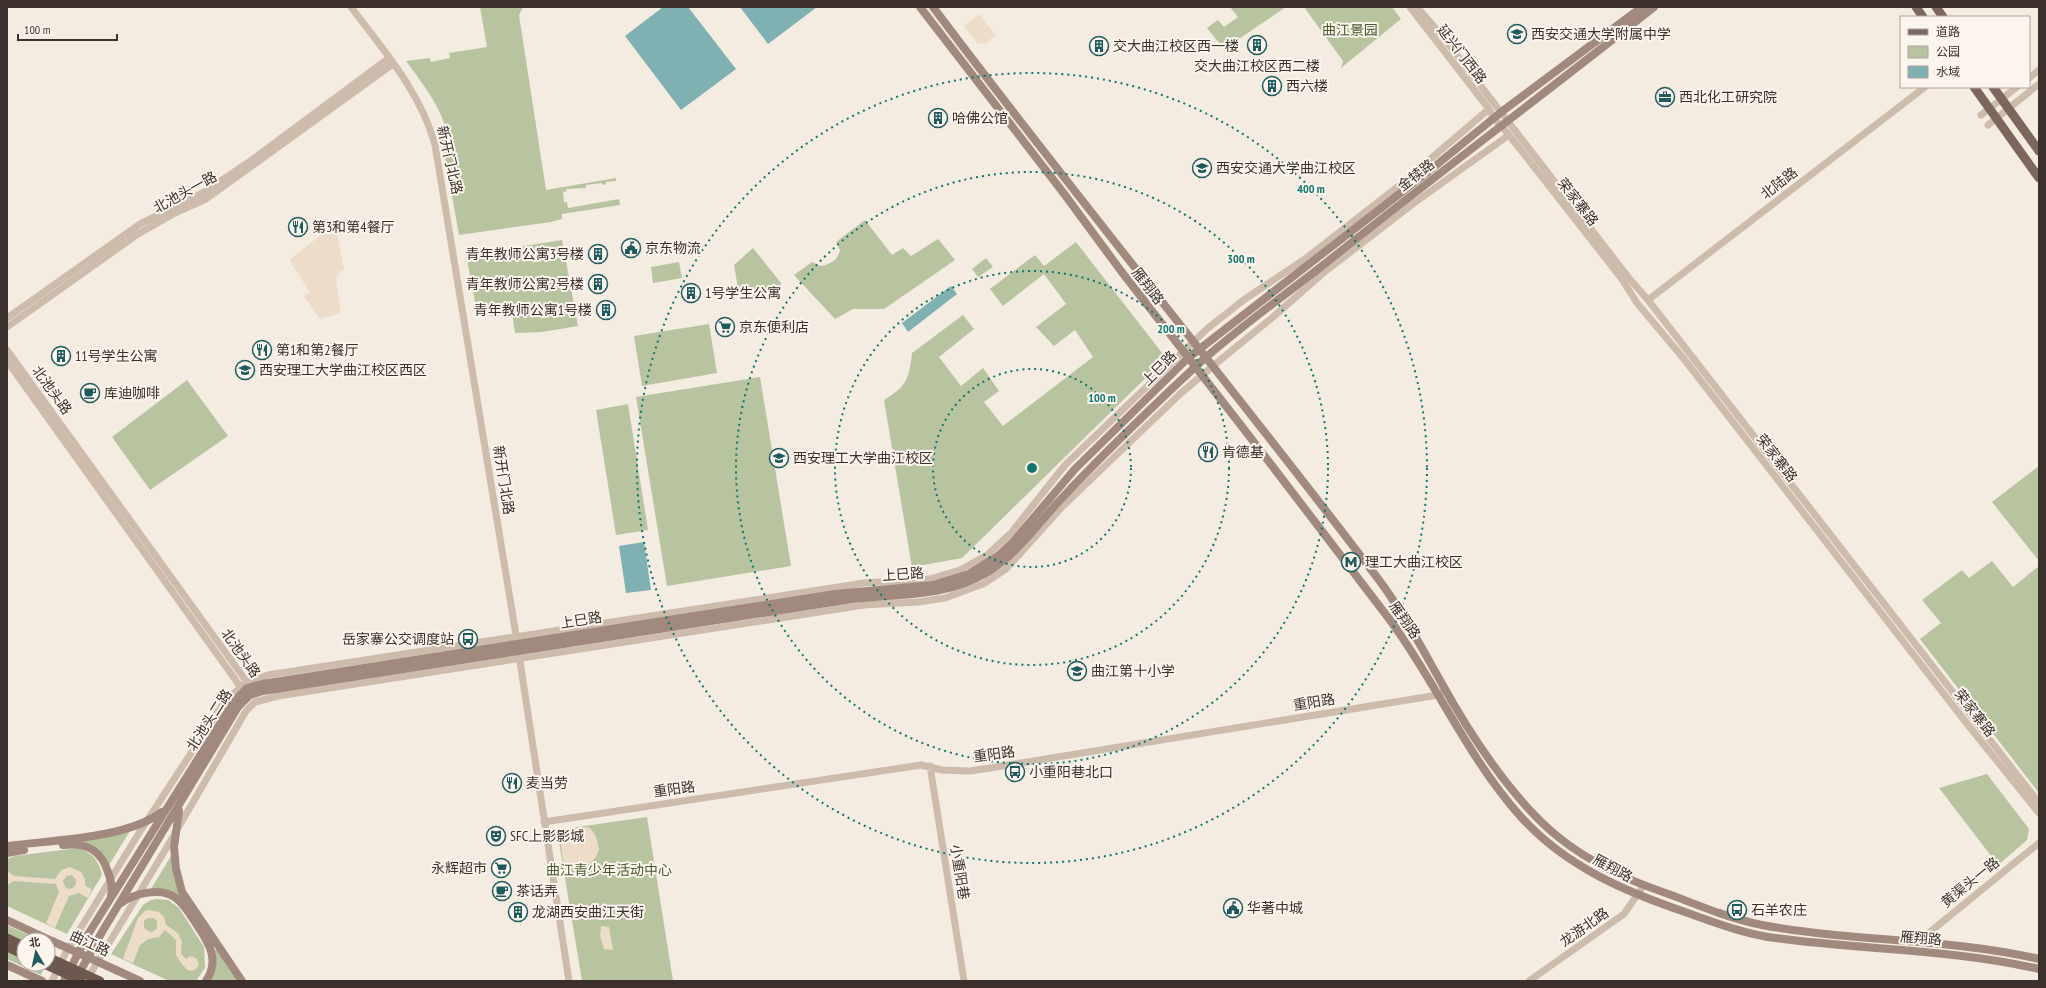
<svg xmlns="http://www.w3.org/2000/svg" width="2046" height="988" viewBox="0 0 2046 988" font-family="'PT Sans Narrow','Noto Sans SC',sans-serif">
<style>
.green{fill:#b8c4a0}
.plaza{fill:#ecdcc8;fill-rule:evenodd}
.water{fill:#7fb0b2}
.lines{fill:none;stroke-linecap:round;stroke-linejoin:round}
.tertiary{stroke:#cdbbac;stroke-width:7}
.secondary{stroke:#a18a7d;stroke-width:8}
.primary{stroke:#7d675c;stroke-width:9}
.trunk{stroke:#6c584f;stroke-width:9}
.secondary-bridge{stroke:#a18a7d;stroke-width:8}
.trunk-bridge{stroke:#6c584f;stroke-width:9}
.ring{fill:none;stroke:#0f766e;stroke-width:2;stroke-dasharray:2 4}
.labels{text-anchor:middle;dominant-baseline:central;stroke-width:4;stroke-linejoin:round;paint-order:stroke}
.park-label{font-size:14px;fill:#4a5a2e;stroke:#fbf5ee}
.poi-label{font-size:14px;fill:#3b302b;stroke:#fbf5ee;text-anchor:start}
.street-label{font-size:14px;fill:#3b302b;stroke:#fbf5ee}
.centre{fill:#0f766e;stroke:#fbf5ee;stroke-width:2}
.ring-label{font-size:12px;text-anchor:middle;font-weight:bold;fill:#0f766e;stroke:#fbf5ee;stroke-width:4;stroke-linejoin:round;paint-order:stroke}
</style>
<rect width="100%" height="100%" fill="#f4ebe1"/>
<path class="green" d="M480,7h43l-4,8 27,175 70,-12v3l-10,1v2l-4,1v-2l-16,2v3l-20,1 1,2 -4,1 1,10h3l1,6 51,-9 1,6 -58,9v5l-11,3 -92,13 -17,-95 6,-4c-6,-28 -25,-52 -42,-75l24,-3 1,4 19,-4 -1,-5 38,-6z
M1230,7h56l-62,42 -17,-21 11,-8 6,7 14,-10z
M1304,7h88l9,12 -60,49 2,-7z
M865,220l27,35 11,-7 8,8 27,-17 17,21 -71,49h-31l-18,10 -41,-44 18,-13 9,4c10,-2 17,-6 19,-16l-4,-8z
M562,240l16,86 -36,6 -27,1 -3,-21 -22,4 -5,-4 -2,-11 -8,1 -9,-47z
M1076,242l90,116 -204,200 -50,9 -28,-167c23,-14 25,-21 28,-47l51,-38 11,14 -35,28 22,29 22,-18 16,23 -15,11 19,24 90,-69 -18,-27 -21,16 -18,-19 30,-23 -22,-30 -41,32 -13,-17 45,-34 9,11z
M753,248l28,35v6l-5,6 -36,5 -6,-35z
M986,258l7,9 -15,10 -6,-8z
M679,262l3,16 -29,5 -2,-16z
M709,324l8,49 -75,13 -8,-50z
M760,377l31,189 -124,20 -31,-189z
M187,380l41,56 -78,54 -38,-53z
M628,404l20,126 -32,5 -20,-125z
M2039,466v95l-47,-59z
M1992,561l21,26 26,-21v227l-119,-154 21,-16 -19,-23 40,-30 7,8z
M1987,774l42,55 -2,11 -29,25 -59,-77z
M647,817l26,164h-91l-25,-151z
M130,831l-21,34 -27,-24z
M78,848c14,5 21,12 24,27l-35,59 -60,-28v-47l8,-3z
M171,856l13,43 -33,-10z
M157,899l11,1 11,8 25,39 1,21 -9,13h-27l-58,-27 32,-49 8,-5z
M7,925l32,15 -15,1 -17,-7z
M215,950h2l22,31h-29l6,-20z
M7,951l17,8v5h11l9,4 -3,7 -34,-16z"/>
<path class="plaza" d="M979,14l17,21 -12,9 -7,-1 -13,-17z
M337,233l7,37 -4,1 -4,8 5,34 -21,6 -16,-23 6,-4 -19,-29 -1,-4 30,-23z
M577,828l10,-1 4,2 5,8 3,12 -3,8 -7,7 -20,3 -6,-6 -3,-23 6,-7z
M70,867l11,5 4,7v6l7,5 -4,8 -9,-5 -10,3 -14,32 -9,-5 13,-31 -3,-8 -42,-3 -7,4v-14l7,5 41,3 6,-9zM72,875l4,5v4l-3,4 -4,1 -4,-2 -2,-6 4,-5z
M149,910l10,2 5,5 2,8 12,8 4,9 -1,12 5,5 4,-3 6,2 3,6 -3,5 -4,2 -5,-1 -8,-10 -3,-5v-15l-11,-10 -6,7 -11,2 -8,6 -7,18 -10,-4 15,-41 7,-7zM148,918h5l4,3v7l-3,3 -4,1 -6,-4v-7z
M601,926l8,1 4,23 -9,-1 -4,-13z"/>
<path class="water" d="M663,7h25l48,62 -55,41 -56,-74z
M740,7h77l-49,37z
M951,286l6,8 -49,38 -6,-9z
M644,542l7,48 -25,3 -7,-47z"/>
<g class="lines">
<path class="tertiary" d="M351,7c32,43 70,85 84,138l82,496
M1410,7l79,102 5,9 15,17 113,144 15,24 47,56 284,366 71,88
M1417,7l26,30 185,240 20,23 391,503
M2029,78l10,-8
M1981,115l36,-28
M1988,125l51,-41
M1648,300l277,-213
M7,318l133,-94 63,-31 46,-31 140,-104
M7,327l131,-93 37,-21 31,-14 187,-135
M7,350l242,335
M7,361l235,328
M519,655l50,326
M930,766l34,215
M544,822l377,-57 21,5 28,1 20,-3 448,-73 8,-5
M1919,941l120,-98
M52,981l14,-29 73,-119 84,-129 21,-20 24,-9 596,-92 66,-4 30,-9 27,-15 24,-22 54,-68 143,-137 37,-29 60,-40 95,-74 89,-76
M86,981l78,-129 82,-141 9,-9 23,-6 586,-91 54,-3 27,-4 38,-14 23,-15 56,-62 118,-113 33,-28 60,-49 49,-43 92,-71 95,-68
M1529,981l95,-67 20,-29"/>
<path class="secondary" d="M920,7l145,188 56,76 129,166 140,183c47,64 78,138 131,197 45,50 105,75 167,96 28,10 57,21 87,25 88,12 177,11 264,31
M933,7c144,192 298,378 443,569 26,34 44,69 65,106 28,51 71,117 116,154 18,15 39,27 59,37 18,9 38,16 58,23 28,11 58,23 88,29 92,17 186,13 277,34
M179,811l-5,36 2,22 6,23 60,89
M63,845c23,-3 38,5 45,27 3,8 5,16 3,24
M7,846c45,-6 119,-7 155,-34
M7,853l17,-3
M121,903c14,-10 40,-16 55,-5 9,7 15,18 21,27 12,18 23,35 9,56
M7,920l45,21
M7,965l35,16
M116,970l24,11
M77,977l25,-45 136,-225 12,-12 13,-4 583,-91c48,-7 96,-1 140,-27 31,-18 51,-49 76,-75 42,-45 87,-88 132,-130 39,-36 86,-69 128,-102 110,-88 222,-172 332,-259
M64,981l23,-45 146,-233 14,-15 15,-4 573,-90 98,-9 36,-11 29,-18 15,-14 62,-73 113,-111 241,-187 71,-58 142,-106"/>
<path class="primary" d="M1916,7l7,10
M1936,7l7,10
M1974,87l65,91
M1993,87l46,64"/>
<path class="trunk" d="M7,938l17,8
M7,947l17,8"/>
<path class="secondary-bridge" d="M52,941l64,29"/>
<path class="trunk-bridge" d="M48,957l52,24
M44,964l37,17"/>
</g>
<g class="ring">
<circle cx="1032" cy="468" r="99"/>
<circle cx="1032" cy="468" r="197"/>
<circle cx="1032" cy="468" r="296"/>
<circle cx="1032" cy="468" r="395"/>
</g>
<defs>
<symbol id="school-ring" viewBox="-11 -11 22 22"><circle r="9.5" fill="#fbf5ee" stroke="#1f5a5e" stroke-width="1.5"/><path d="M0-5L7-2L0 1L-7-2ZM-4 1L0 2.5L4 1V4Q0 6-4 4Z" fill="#1f5a5e"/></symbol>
<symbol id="building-ring" viewBox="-11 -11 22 22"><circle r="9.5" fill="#fbf5ee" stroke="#1f5a5e" stroke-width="1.5"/><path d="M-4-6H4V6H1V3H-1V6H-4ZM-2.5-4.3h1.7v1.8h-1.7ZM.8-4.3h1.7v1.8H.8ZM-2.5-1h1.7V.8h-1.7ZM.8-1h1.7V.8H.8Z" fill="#1f5a5e"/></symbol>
<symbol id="office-ring" viewBox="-11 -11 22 22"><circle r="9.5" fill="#fbf5ee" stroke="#1f5a5e" stroke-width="1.5"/><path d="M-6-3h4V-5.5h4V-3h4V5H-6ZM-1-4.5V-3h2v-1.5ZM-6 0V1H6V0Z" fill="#1f5a5e"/></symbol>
<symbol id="university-ring" viewBox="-11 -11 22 22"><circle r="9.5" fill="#fbf5ee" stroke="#1f5a5e" stroke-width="1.5"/><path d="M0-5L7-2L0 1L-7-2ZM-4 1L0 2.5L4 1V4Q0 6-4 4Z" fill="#1f5a5e"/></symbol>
<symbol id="restaurant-ring" viewBox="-11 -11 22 22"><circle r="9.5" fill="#fbf5ee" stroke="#1f5a5e" stroke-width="1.5"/><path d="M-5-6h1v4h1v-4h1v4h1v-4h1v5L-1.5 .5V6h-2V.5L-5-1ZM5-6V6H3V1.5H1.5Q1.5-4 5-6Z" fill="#1f5a5e"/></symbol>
<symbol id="civic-ring" viewBox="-11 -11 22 22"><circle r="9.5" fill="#fbf5ee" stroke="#1f5a5e" stroke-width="1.5"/><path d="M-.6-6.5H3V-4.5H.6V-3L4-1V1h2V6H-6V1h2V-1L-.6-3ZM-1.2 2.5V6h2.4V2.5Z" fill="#1f5a5e"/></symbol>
<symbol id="supermarket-ring" viewBox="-11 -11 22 22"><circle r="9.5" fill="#fbf5ee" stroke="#1f5a5e" stroke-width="1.5"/><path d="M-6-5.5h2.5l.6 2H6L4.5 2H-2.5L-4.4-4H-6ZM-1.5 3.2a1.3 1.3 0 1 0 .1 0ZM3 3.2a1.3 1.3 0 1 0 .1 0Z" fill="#1f5a5e"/></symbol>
<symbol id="cafe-ring" viewBox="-11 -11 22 22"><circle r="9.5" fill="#fbf5ee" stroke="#1f5a5e" stroke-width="1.5"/><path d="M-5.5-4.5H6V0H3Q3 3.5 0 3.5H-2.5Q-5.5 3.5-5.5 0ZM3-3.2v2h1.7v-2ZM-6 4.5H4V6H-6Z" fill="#1f5a5e"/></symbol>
<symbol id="metro-ring" viewBox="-11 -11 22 22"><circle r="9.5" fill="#fbf5ee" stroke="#1f5a5e" stroke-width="1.5"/><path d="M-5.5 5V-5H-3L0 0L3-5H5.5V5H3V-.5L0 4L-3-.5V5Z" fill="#1f5a5e"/></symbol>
<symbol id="bus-ring" viewBox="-11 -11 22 22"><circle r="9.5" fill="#fbf5ee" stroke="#1f5a5e" stroke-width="1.5"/><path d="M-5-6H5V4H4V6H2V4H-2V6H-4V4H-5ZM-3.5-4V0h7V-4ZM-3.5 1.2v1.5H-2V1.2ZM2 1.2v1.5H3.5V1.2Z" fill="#1f5a5e"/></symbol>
<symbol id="theatre-ring" viewBox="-11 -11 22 22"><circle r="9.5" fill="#fbf5ee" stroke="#1f5a5e" stroke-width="1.5"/><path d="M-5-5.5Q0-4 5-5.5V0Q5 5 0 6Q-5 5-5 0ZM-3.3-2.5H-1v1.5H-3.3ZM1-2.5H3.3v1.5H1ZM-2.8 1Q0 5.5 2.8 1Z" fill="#1f5a5e"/></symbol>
</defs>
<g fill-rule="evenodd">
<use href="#school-ring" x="1506" y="23" width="22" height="22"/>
<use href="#building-ring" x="1246" y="34" width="22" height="22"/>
<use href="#building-ring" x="1088" y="35" width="22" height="22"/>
<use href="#building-ring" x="1261" y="75" width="22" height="22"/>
<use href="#office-ring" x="1654" y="86" width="22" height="22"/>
<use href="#building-ring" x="927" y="107" width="22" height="22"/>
<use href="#university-ring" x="1191" y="157" width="22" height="22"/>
<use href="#restaurant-ring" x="287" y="216" width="22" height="22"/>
<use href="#civic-ring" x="620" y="237" width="22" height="22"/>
<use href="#building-ring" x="587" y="243" width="22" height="22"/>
<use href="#building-ring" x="587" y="273" width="22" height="22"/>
<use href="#building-ring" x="680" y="282" width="22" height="22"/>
<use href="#building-ring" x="595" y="299" width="22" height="22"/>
<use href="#supermarket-ring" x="714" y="316" width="22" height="22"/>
<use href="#restaurant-ring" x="251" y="339" width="22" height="22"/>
<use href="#building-ring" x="50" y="345" width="22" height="22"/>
<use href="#university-ring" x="234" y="359" width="22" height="22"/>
<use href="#cafe-ring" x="79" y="382" width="22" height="22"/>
<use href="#restaurant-ring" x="1197" y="441" width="22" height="22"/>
<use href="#university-ring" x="768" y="447" width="22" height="22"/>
<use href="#metro-ring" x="1340" y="551" width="22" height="22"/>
<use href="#bus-ring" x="457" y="628" width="22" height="22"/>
<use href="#school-ring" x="1066" y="660" width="22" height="22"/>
<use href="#bus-ring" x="1004" y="761" width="22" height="22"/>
<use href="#restaurant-ring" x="501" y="772" width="22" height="22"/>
<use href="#theatre-ring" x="485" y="825" width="22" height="22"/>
<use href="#supermarket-ring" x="490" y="857" width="22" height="22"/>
<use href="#cafe-ring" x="491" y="880" width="22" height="22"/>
<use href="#civic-ring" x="1222" y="897" width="22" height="22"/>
<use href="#bus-ring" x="1726" y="899" width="22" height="22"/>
<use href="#building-ring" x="507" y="901" width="22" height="22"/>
</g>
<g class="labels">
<g class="park-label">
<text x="1350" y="30">曲江景园</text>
<text x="609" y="870">曲江青少年活动中心</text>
</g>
<g class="poi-label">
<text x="1531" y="34">西安交通大学附属中学</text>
<text x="1113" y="46">交大曲江校区西一楼</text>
<text x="1257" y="66" text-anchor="middle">交大曲江校区西二楼</text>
<text x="1286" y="86">西六楼</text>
<text x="1679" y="97">西北化工研究院</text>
<text x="952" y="118">哈佛公馆</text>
<text x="1216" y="168">西安交通大学曲江校区</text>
<text x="312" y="227">第3和第4餐厅</text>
<text x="645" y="248">京东物流</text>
<text x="584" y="254" text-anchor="end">青年教师公寓3号楼</text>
<text x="584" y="284" text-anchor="end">青年教师公寓2号楼</text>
<text x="705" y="293">1号学生公寓</text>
<text x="592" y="310" text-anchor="end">青年教师公寓1号楼</text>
<text x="739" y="327">京东便利店</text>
<text x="276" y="350">第1和第2餐厅</text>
<text x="75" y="356">11号学生公寓</text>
<text x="259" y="370">西安理工大学曲江校区西区</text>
<text x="104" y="393">库迪咖啡</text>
<text x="1222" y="452">肯德基</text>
<text x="793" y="458">西安理工大学曲江校区</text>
<text x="1365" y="562">理工大曲江校区</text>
<text x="454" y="639" text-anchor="end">岳家寨公交调度站</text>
<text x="1091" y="671">曲江第十小学</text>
<text x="1029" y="772">小重阳巷北口</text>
<text x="526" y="783">麦当劳</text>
<text x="510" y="836">SFC上影影城</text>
<text x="487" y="868" text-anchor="end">永辉超市</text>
<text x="516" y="891">茶话弄</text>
<text x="1247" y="908">华著中城</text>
<text x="1751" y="910">石羊农庄</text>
<text x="532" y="912">龙湖西安曲江天街</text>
</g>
<g class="street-label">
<text transform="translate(1462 54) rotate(52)">延兴门西路</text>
<text transform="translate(450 160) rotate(77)">新开门北路</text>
<text transform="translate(1416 175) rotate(-38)">金犊路</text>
<text transform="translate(1779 183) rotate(-38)">北陆路</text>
<text transform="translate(185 192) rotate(-29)">北池头一路</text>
<text transform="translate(1578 202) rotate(52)">荣家寨路</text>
<text transform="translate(1148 286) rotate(52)">雁翔路</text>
<text transform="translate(1159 368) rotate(-45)">上巳路</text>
<text transform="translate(52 390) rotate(54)">北池头路</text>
<text transform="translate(1777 458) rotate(52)">荣家寨路</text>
<text transform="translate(504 480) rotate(81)">新开门北路</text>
<text transform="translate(903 574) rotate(-4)">上巳路</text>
<text transform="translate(581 620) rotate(-9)">上巳路</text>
<text transform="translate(1405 620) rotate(55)">雁翔路</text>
<text transform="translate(241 653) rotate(55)">北池头路</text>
<text transform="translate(1314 702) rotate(-9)">重阳路</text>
<text transform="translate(1975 713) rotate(52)">荣家寨路</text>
<text transform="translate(209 720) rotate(-57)">北池头二路</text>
<text transform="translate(994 754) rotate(-8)">重阳路</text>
<text transform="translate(674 789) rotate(-8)">重阳路</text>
<text transform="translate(1613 868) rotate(28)">雁翔路</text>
<text transform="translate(960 872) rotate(81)">小重阳巷</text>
<text transform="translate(1970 882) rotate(-39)">黄渠头一路</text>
<text transform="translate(1584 927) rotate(-35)">龙游北路</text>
<text transform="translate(1921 938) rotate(5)">雁翔路</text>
<text transform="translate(90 943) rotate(25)">曲江路</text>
</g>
</g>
<circle cx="1032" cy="468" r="6" class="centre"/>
<g class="ring-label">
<text x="1311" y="193">400 m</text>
<text x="1241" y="263">300 m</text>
<text x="1171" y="333">200 m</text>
<text x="1102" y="402">100 m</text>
</g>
<rect width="2046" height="988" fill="none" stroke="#3b302b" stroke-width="16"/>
<rect x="1900" y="16" width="130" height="72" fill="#fbf5ee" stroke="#aea6a0"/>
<rect x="1908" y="29" width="20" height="6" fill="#7d675c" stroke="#aea6a0"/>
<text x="1936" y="36" font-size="12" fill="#3b302b">道路</text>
<rect x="1908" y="46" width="20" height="12" fill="#b8c4a0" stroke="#aea6a0"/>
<text x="1936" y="56" font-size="12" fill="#3b302b">公园</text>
<rect x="1908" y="66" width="20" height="12" fill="#7fb0b2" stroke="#aea6a0"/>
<text x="1936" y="76" font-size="12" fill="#3b302b">水域</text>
<g transform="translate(36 952) rotate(351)"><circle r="19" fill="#fbf5ee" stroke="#aea6a0"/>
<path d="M0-3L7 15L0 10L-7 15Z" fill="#1f5a5e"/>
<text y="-6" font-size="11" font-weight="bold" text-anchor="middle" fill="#3b302b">北</text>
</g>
<path d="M18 34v6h99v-6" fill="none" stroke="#3b302b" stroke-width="2"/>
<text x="24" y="34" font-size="12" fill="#3b302b" stroke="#fbf5ee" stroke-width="3" paint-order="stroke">100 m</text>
</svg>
